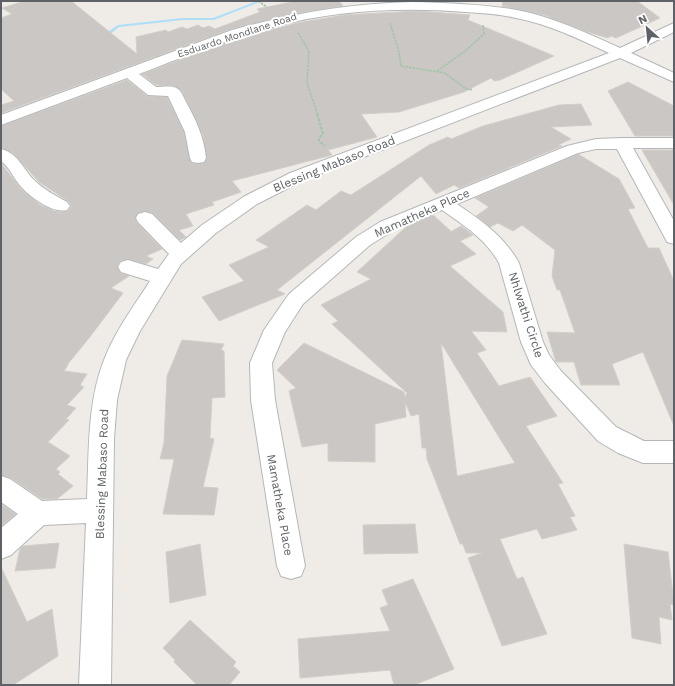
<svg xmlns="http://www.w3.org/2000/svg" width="675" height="686" viewBox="0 0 675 686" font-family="'Work Sans',sans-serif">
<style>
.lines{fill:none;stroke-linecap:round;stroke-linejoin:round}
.stream{fill:#afdff7;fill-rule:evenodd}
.building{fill:#cbc7c4;stroke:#d3cec6;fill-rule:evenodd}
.minor-casing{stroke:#b4b7ba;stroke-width:2}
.path-far1{stroke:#a0c5a6;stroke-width:1.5;stroke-dasharray:2.5 1;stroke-linecap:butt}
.path{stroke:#a0c5a6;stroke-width:2;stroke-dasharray:3 1.5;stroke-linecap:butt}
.minor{fill:#fff;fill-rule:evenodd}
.labels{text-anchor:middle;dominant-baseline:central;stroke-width:4;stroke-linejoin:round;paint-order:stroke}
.far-street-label{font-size:10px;fill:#5e6266;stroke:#fff}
.street-label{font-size:12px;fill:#5e6266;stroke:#fff}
</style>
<rect width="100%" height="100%" fill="#efece7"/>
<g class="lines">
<path class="stream" d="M257,1h5l-48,19h-31l-64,7 -10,8 -3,5 -3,-1 3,-6 12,-8 65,-7h30z"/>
</g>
<path class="building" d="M25,1h46l66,53 -1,-17 30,-7 2,2 14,-5 5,2 11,-4 5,3 6,-2 6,3 45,-17 -3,-3 40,-8h42l4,5 -44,7 -68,16 -230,84v-8l13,-4 -13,-12v-71l11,-4 -10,-6z
M503,1h134l23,17 -44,20 -5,-2 -3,2 -20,-6 -44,-17 -42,-9z
M417,11l53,4 -2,5 86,36 -54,24 -6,1 -3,-3 -27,14 -65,20 -38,2 16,23 -49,13 4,5 -100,26 9,11 -29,10 2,3 -28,9 7,12 -14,4 7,7 -6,3 -27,-27 -8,-2 -7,2 -3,4 2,6 25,26 -16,7 7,3 -7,5 -18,-5 -8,2 -3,5 3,7 9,3 -18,12 12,5 -34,45 -22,27h1l-4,6 23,3 -7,11 4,2 -17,18 9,3 -10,11 3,1 -21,22 22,14 -14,13 4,3 -2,2 15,12 -16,13h-15l-31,-21 -10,-3v-312l20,26 18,15 15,7 7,1 7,-1 4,-5 -4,-5 -29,-19 -26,-29 -12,-5v-22l126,-46 20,16 20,1 17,35 7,31 7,1 6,-1 3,-5 -4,-23 -21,-44 -8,-5 -18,-1 -14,-11 97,-36 58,-15 47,-8z
M628,82l46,24v30h-39l-27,-45z
M581,104l11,21 -41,2 20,12 -13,6 4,1 -103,42 -5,-3 -18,9 -15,-18 -144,114 8,4 -66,27 -17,-24 42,-16 -15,-16 40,-18 -13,-7 51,-35 9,5 25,-19 10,4 78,-50 19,-8 3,2 32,-13 76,-21z
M642,150h32v55z
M578,154l41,25 16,29 -7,1 20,39h11l15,33v145l-31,-74 -31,12 8,21h-39l-7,-23h-18l-9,-30 28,1 -15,-43h-3l-5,-14 3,-26 -33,-25 -9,6 -15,-8 -8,4 -14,-11 13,-9 -14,-9z
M433,215l20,18 -1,-2 9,-5 12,9 -13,6 16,13 -26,12 53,46 4,20 -36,-1 15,19 -9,3 22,33 31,-9 27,39 -31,10 37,57 -5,1 17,32 -5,1 7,13 -35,9 -5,-10 -37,10 17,40 6,-2 24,57 -45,12 -34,-88 14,-5h-16l-3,-9h-3l-33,-85 -1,-11h-4l-3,-34 -8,2 -6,-14 1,15 -31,7v38l-47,-1v-18l-26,4 -13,-56 7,-3 -19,-18 27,-27 100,49 1,5 2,-4 -75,-69 6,-3 -17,-16 50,-26 -14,-7 50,-46zM441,343l74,120 -58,13z
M182,340l42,4 -3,6 3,1 1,46 -13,1 -2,40 4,1 -11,48 15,1 -4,27 -51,-1 11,-55h-14l4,-16 3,-67z
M1,504l15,10 -15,12z
M415,524l3,29 -54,1 -1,-29z
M59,543l-4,25 -40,3 5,-22 3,-3z
M200,544l6,51 -36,8 -4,-51z
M624,544l44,8 6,53 -4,-1 2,16 -13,-3 2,27 -29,-6z
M1,567l26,55 25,-13 6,47 -45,29h-12z
M413,579l41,90 -40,16h-20l-4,-15 -90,8 -2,-39 92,-8 -10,-23 8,-3 -6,-15z
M190,620l46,42 -3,4 7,6 -11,13h-32l-23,-23 1,-2 -12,-12z"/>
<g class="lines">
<defs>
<path id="minor" d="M411,2c35,1 71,2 106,8 36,7 70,23 103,38l54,-25v9l-43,21 43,20v9l-54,-24 -318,123 -45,23 -41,29 -35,31 -41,67 -14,29 -9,40 -3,38 -3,247h-32l7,-162 -42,2 -33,30 -10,4v-31l17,-14 -17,-12v-26l9,3 32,22 45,-2c2,-46 0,-96 17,-139 11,-29 30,-54 46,-79l-29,-9 -3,-5 3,-5 7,-2 30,9 11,-15 -31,-32 -2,-4 2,-4 7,-2 7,2 29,29 21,-18 43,-29 45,-23 319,-120c-30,-14 -61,-29 -93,-35 -17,-4 -35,-5 -51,-6 -64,-5 -130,-2 -192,15 -46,12 -90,30 -134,47l17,13c7,0 17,-2 22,2 4,3 6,9 8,13 10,18 18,35 20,56l-2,4 -6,1 -6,-1 -2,-4 -5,-26 -17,-36 -20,-1 -21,-17 -126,47v-10l231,-85c62,-17 115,-26 179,-28z
M622,138h52v10h-41l41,73v23l-7,-2 -2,-4 -48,-89h-21l-18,4 -121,51c26,18 46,31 62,59l24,79 6,13 12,16 55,56 28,14h30v22h-31l-25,-10 -20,-12 -53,-58 -14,-18 -10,-23 -22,-79c-13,-24 -36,-38 -57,-53l-48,20 -24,15 -67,59 -18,28 -13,31 3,37 30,166 -4,10 -10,3 -10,-3 -4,-10 -26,-166 -1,-37 14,-33 25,-36 67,-57 24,-15 187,-76 29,-7z
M1,149c18,5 21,19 33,31 9,9 22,16 33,22l3,4 -3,4c-15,4 -40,-15 -49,-27 -6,-8 -9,-16 -17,-22z"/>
</defs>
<use href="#minor" class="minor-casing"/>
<path class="path-far1" d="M258,1l9,6
M390,23l9,29 2,14 44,7 21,16 7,1
M298,33l11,18 -2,32 11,32
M437,71l27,-19 20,-18 -1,-9"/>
<path class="path" d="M317,114l6,20 -4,4v3l6,5"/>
<use href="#minor" class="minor"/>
</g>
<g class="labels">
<g class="far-street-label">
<text transform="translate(237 35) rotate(-18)">Esduardo Mondlane Road</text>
</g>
<g class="street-label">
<text transform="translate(334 164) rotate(-22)">Blessing Mabaso Road</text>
<text transform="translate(422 213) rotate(-24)">Mamatheka Place</text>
<text transform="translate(526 315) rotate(72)">Nhlwathi Circle</text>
<text transform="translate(102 474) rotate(-88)">Blessing Mabaso Road</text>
<text transform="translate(280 505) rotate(80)">Mamatheka Place</text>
</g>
</g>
<rect width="675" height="686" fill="none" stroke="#5e6266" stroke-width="4"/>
<g transform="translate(647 28) rotate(333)" stroke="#ffffff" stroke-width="3" paint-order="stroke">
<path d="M0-3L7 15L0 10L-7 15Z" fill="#5e6266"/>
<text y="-6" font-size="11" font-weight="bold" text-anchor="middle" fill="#5e6266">N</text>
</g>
</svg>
